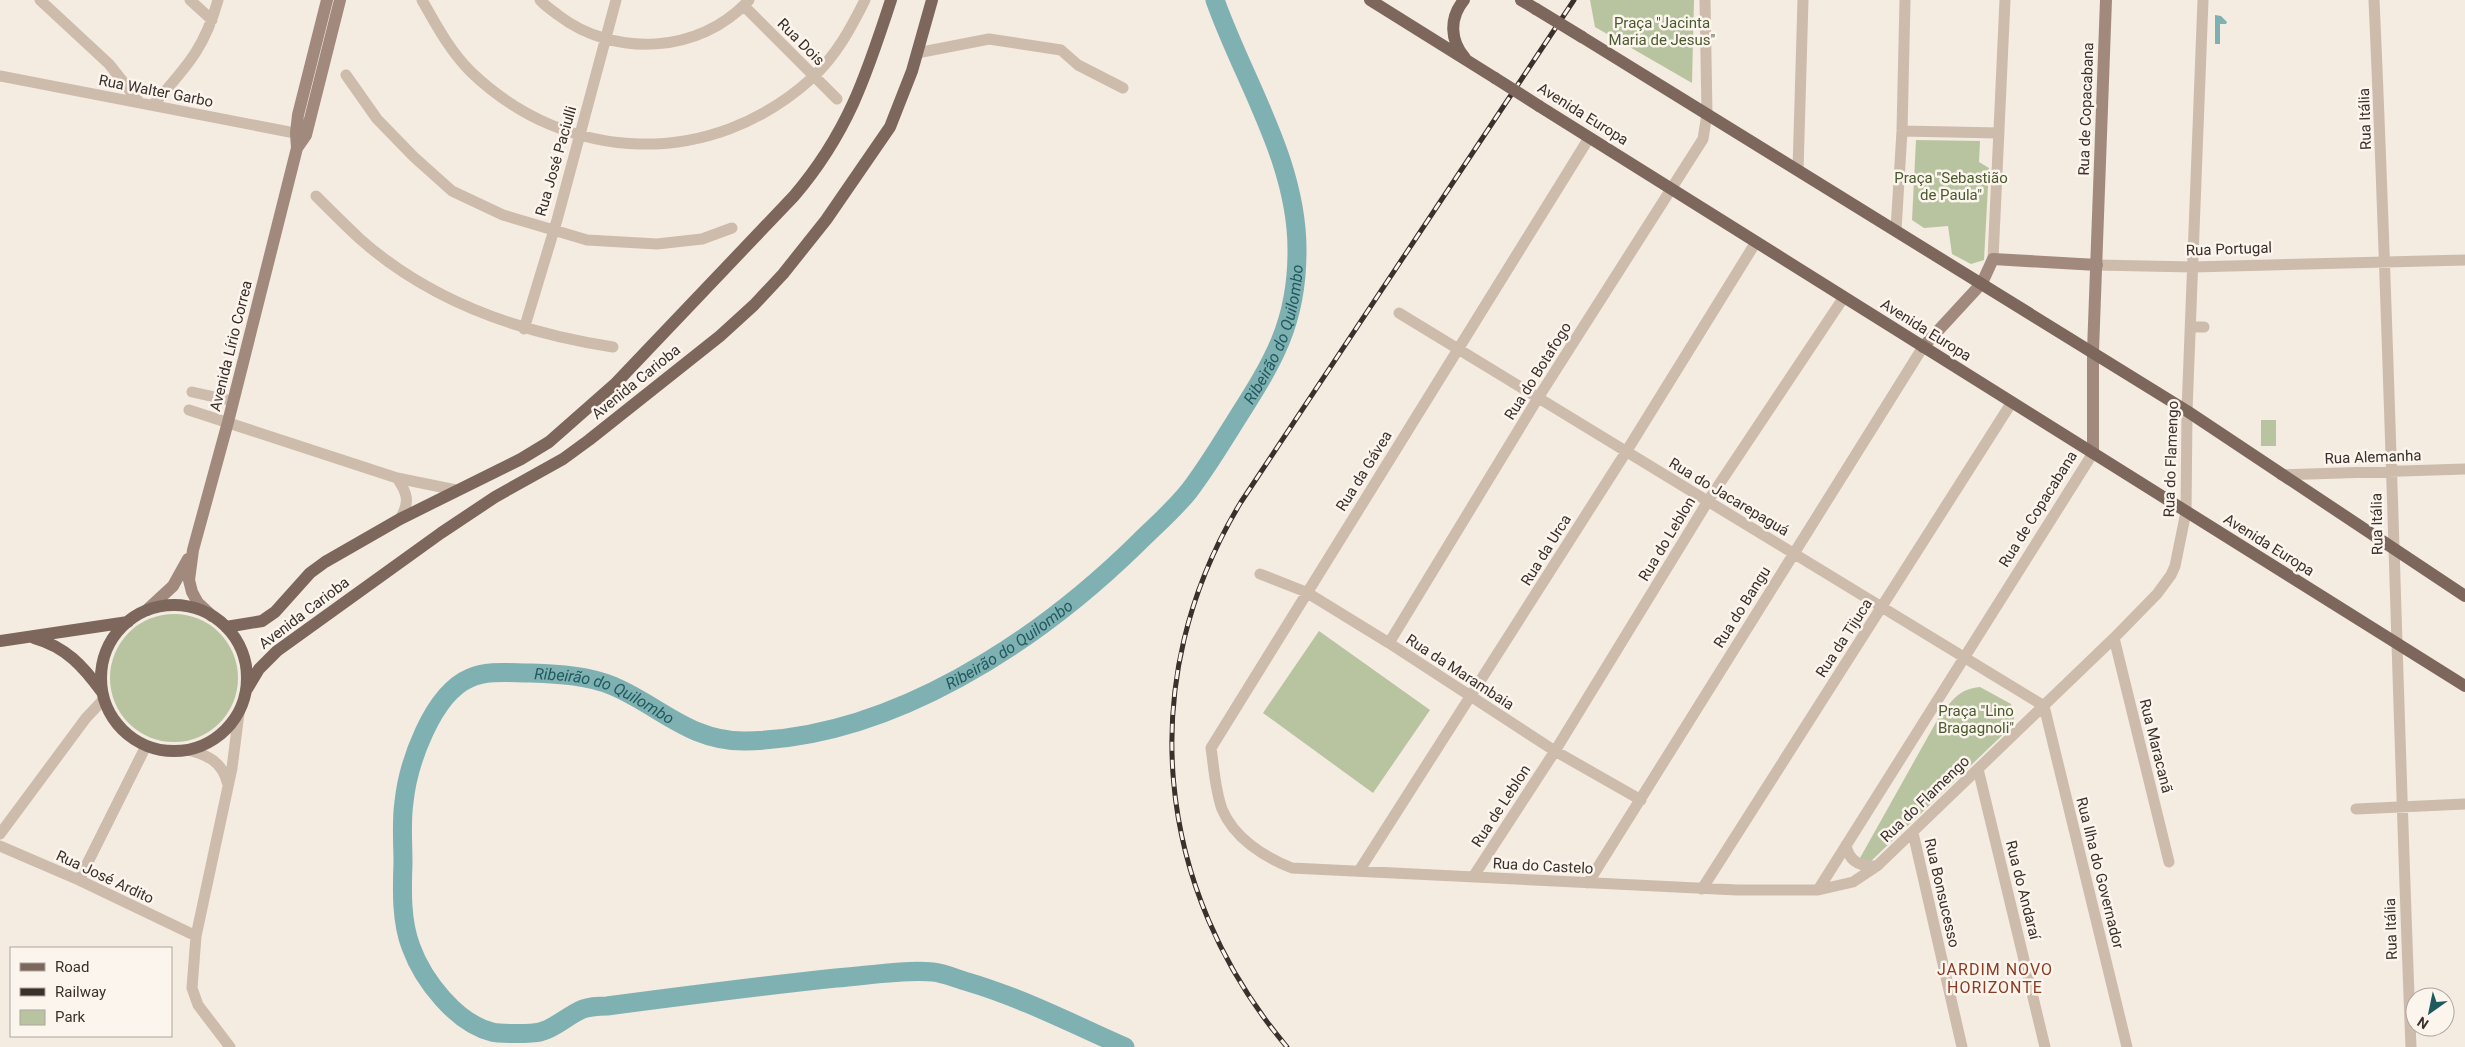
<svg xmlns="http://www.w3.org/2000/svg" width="2465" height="1047" viewBox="0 0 2465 1047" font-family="Roboto,sans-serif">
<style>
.green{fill:#b8c4a0}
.water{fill:#7fb0b2}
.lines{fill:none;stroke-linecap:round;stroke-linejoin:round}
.river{stroke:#7fb0b2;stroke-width:19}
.street{stroke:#cdbbac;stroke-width:11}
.secondary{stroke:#a18a7d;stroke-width:12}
.primary{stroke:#7d675c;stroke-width:12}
.rail-casing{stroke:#3b302b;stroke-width:5}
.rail{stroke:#fbf5ee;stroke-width:3;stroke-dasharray:9;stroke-linecap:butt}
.primary-bridge{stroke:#7d675c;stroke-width:12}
.labels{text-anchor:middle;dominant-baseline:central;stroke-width:5;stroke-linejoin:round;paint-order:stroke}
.park-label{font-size:15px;fill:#4a5a2e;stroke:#fbf5ee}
.street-label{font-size:15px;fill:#3b302b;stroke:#fbf5ee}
.water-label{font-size:16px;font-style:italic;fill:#1f5a5e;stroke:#fbf5ee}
.neighbourhood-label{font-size:16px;letter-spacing:1px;fill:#8c3b22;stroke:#fbf5ee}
</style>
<rect width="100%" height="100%" fill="#f4ebe1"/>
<path class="green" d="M1590,0h104l-2,83 -97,-56z
M1916,140l64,1 -1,21 10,6 -5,92 -13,4 -19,-10 -4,-28 -24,2 -12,-8z
M2261,420h15v26h-15z
M110 678a64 64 0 1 1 128 0a64 64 0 1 1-128 0Z
M1319,631l111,79 -57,83 -110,-80z
M1980,687l31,17 4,19 -147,141 -8,-6 79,-141c13,-16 19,-28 41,-30z"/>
<path class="water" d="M2215,15l6,1 6,6 -1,2h-6v20h-5z"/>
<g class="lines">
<path class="river" id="s1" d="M1125,1047c-52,-23 -103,-49 -157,-65 -11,-3 -24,-9 -35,-10 -28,-3 -68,4 -97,6 -76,8 -153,18 -229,28 -6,0 -18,1 -24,3 -15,6 -27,19 -43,23 -8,2 -40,2 -48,0 -36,-9 -69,-52 -81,-85 -10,-26 -9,-57 -8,-84 0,-20 -2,-41 1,-61 4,-38 28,-108 66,-124 18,-8 40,-5 60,-5 27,1 57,2 83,13 47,20 77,56 133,55 146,-3 291,-99 392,-198 17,-17 36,-33 51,-52 17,-22 32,-47 47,-71 37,-58 61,-97 61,-168 1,-90 -53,-170 -82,-252"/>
<path class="street" d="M40,0l69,64 30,38
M190,0l22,20
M422,0c14,25 28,51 49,72 97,93 241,97 341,6 24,-22 39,-50 53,-78
M540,0c5,6 12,10 18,15 56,43 142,39 191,-15
M2374,0c16,349 23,698 37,1047
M744,6l93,93
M917,53l72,-14 72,11 17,15 45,23
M346,75l31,44 37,38 38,34 51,24 84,25 70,4 45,-5 30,-11
M0,76l305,59
M153,105c33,-38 51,-55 65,-105
M1902,131l97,2
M1589,138l-378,610c3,20 4,42 11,61 12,29 42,48 70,59l445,22h81l35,-8 24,-16 237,-228 43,-44 14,-19 4,-9 11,-54 1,-101 16,-411
M1798,170l5,-170
M316,196c15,15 29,29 44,43 71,63 161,94 253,108
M1896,230l6,-99 3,-131
M1993,259l12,-259
M2097,265l96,2 272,-7
M1399,313l645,393 83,341
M2191,327h13
M524,329l33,-109 59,-220
M192,392l41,9
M189,410l208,68 59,12
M2281,475l184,-6
M397,478c11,16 13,24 3,41
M1260,574l46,18 83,51 166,108 86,49
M2114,638l55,224
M1389,643l149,-245 165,-259 4,-25 -2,-114
M188,750c20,5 34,12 39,32
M1978,769l67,278
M2356,809l109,-5
M1913,833l49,214
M0,834l86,-116 18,-19
M1846,845c3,17 15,22 31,21
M0,846l79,34 117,56
M1359,871l267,-419 130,-210
M1473,877l82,-126 153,-250 136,-204
M79,880l67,-134
M1588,883l335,-536
M1702,889l310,-487
M1818,890l275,-437
M230,1047l-32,-42 -6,-17 4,-52 36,-168 7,-55"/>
<path class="secondary" d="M297,148l-1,-15 2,-18 29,-115
M1923,347l59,-64 11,-24 104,6
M2093,453v-102l13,-351
M147,610l26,-24 15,-27
M212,616l-14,-13 -6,-11 -3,-12 4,-30 35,-128 69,-274 9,-13 34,-135"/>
<path class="primary" d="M1370,0l125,78
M1464,0c-15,18 -14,41 1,58
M1521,0l15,9
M1582,37l605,374 278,185
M1539,106l926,580
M101 678a73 73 0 1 1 146 0a73 73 0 1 1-146 0Z
M226,627l36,-6 13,-9 35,-39 15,-11 75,-43 121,-60 28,-17 67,-59 178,-187c53,-62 72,-119 97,-196
M34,638c32,9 49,28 68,54
M0,641l128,-19
M247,689l12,-20 18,-18 164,-118 54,-36 68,-38 26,-19 131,-104 34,-31 29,-31 43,-54 64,-93 22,-56 20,-71"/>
<defs>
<path id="rail" d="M1287,1047c-133,-158 -154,-367 -46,-545l333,-502"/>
</defs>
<use href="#rail" class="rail-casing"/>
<use href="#rail" class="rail"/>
<path class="primary-bridge" d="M1536,9l46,28
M1495,78l44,28"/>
</g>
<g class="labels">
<g class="park-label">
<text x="1662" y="23">Praça "Jacinta<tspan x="1662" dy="17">Maria de Jesus"</tspan></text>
<text x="1951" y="178">Praça "Sebastião<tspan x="1951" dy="17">de Paula"</tspan></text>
<text x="1976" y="711">Praça "Lino<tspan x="1976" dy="17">Bragagnoli"</tspan></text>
</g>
<g class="street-label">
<text transform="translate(801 42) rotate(45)">Rua Dois</text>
<text transform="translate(156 91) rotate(11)">Rua Walter Garbo</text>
<text transform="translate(2086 109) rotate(-88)">Rua de Copacabana</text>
<text transform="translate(1583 114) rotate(32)">Avenida Europa</text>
<text transform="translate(2365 119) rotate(-92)">Rua Itália</text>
<text transform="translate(556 161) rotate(-74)">Rua José Paciulli</text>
<text transform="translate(2229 249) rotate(-2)">Rua Portugal</text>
<text transform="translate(1926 330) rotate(32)">Avenida Europa</text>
<text transform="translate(231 346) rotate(-76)">Avenida Lírio Correa</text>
<text transform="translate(1538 371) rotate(-58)">Rua do Botafogo</text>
<text transform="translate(636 382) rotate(-39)">Avenida Carioba</text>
<text transform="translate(2373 457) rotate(-2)">Rua Alemanha</text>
<text transform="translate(2171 459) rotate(-88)">Rua do Flamengo</text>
<text transform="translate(1364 471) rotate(-58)">Rua da Gávea</text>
<text transform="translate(1729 497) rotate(31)">Rua do Jacarepaguá</text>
<text transform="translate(2038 509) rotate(-58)">Rua de Copacabana</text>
<text transform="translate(2377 524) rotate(-91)">Rua Itália</text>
<text transform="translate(1667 539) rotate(-59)">Rua do Leblon</text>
<text transform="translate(2269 545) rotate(32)">Avenida Europa</text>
<text transform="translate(1546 550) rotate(-58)">Rua da Urca</text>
<text transform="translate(1742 607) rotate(-58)">Rua do Bangu</text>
<text transform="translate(304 613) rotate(-37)">Avenida Carioba</text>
<text transform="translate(1844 638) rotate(-57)">Rua da Tijuca</text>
<text transform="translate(1460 672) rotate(33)">Rua da Marambaia</text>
<text transform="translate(2156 746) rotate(76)">Rua Maracanã</text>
<text transform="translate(1925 799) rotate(-44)">Rua do Flamengo</text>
<text transform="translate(1501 806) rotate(-57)">Rua de Leblon</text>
<text transform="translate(1543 866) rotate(3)">Rua do Castelo</text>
<text transform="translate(2100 873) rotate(76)">Rua Ilha do Governador</text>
<text transform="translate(105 877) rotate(25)">Rua José Ardito</text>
<text transform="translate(2023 890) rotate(76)">Rua do Andaraí</text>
<text transform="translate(1942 893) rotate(77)">Rua Bonsucesso</text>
<text transform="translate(2391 929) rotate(-92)">Rua Itália</text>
</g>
<g class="water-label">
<text stroke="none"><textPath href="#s1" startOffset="2062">Ribeirão do Quilombo</textPath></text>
<text stroke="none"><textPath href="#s1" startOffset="1644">Ribeirão do Quilombo</textPath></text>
<text stroke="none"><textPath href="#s1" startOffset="1208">Ribeirão do Quilombo</textPath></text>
</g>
<g class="neighbourhood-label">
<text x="1995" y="969">JARDIM NOVO<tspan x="1995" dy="18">HORIZONTE</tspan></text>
</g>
</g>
<rect x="10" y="947" width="162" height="90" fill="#fbf5ee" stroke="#aea6a0"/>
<rect x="20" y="963" width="25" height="8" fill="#7d675c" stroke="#aea6a0"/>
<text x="55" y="972" font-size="15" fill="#3b302b">Road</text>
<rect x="20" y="988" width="25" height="8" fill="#3b302b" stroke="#aea6a0"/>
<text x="55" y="997" font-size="15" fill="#3b302b">Railway</text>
<rect x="20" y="1010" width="25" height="15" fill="#b8c4a0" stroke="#aea6a0"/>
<text x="55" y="1022" font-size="15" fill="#3b302b">Park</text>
<g transform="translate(2430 1012) rotate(213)"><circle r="24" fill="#fbf5ee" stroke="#aea6a0"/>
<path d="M0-4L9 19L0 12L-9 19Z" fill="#1f5a5e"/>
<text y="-8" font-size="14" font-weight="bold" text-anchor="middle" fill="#3b302b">N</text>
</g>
</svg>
